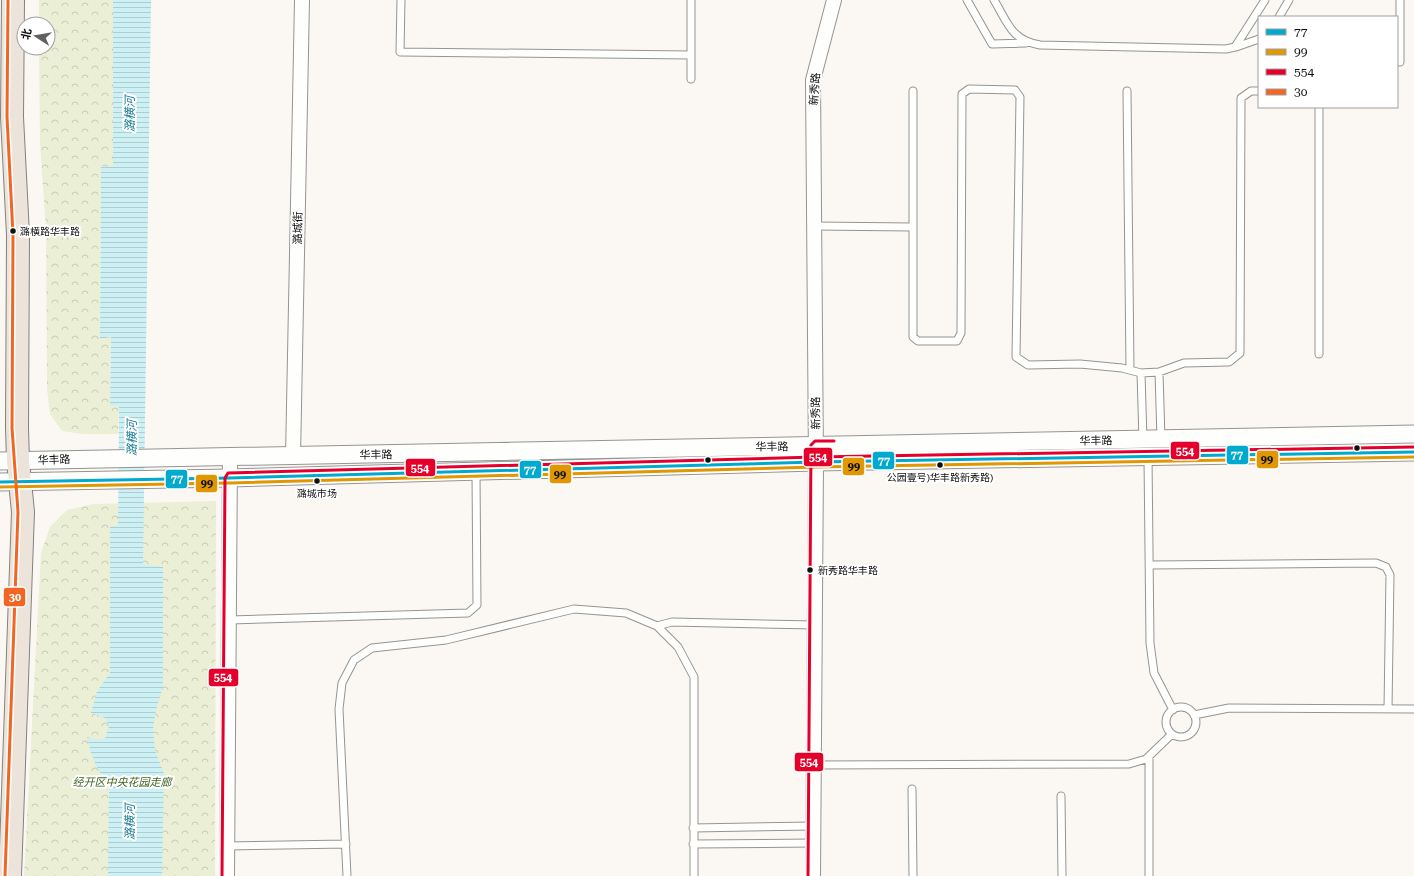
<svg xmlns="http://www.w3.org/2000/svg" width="1414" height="876" viewBox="0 0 1414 876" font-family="'Roboto Serif','Noto Sans SC',serif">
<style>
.park{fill:url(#park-crowns)}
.water{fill:url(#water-rules)}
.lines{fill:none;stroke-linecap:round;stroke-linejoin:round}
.service-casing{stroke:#959492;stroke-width:9}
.minor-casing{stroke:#959492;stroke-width:16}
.tertiary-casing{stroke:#959492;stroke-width:19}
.primary-casing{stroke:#83817f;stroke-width:24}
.service{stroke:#fefefd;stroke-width:7}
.minor{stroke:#fefefd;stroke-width:14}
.tertiary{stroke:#fefefd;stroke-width:17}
.primary{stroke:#ece4da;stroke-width:22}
.bus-1-casing{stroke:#fff;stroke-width:6}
.bus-2-casing{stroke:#fff;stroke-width:6}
.bus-3-casing{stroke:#fff;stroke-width:6}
.bus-4-casing{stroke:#fff;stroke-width:6}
.bus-1{stroke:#00a9ce;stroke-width:3}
.bus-2{stroke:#e09702;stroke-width:3}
.bus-3{stroke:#e4002b;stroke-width:3}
.bus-4{stroke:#f26522;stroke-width:3}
.bus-dot{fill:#0f0f0f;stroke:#fff;stroke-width:1.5}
.labels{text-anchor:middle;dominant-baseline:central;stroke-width:4;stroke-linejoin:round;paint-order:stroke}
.bus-label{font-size:10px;fill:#0f0f0f;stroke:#fff;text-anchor:start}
.street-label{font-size:11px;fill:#0f0f0f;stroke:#fff}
.park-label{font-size:11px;font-style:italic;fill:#3f6421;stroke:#fff}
.water-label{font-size:12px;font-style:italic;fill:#1b7d95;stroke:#fff}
.line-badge{stroke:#fff;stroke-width:1.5}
.badge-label{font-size:11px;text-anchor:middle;font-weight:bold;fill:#fff}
.pale-badge-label{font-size:11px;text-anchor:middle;font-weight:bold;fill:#111}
</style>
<defs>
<pattern id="park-crowns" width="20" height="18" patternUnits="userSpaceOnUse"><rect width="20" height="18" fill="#eaefd5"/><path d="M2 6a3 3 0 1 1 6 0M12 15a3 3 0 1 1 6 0" fill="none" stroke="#c8ccb6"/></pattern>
<pattern id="water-rules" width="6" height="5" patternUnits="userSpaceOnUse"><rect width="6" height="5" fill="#ccf0f4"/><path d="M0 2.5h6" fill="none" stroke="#aecdd0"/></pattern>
</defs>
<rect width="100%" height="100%" fill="#fbf8f4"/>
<path class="park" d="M39,0h74v168l-12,-2 -1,173 11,-2 -1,69 9,1 -1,27h-35l-21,-3 -12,-17 -3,-25 -1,-159 -6,-86 -1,-96h9v-24h-9z
M216,501l-1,375h-191l17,-323 9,-26 17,-17 26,-6z"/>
<path class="water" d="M113,0h38l-8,564 20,3v120l-7,23 -3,19 2,21 9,24 -2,102h-54l1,-92 -11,-14 -7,-17 -4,-16 11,3 7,-2 4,-12 -4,-8 -14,-5 6,-22 13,-18v-147h8l1,-119 -9,-1 1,-69 -11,2 1,-173 12,1z"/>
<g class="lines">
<defs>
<path id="service" d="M401,0l-1,52 291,3
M967,0l25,44 34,-1
M994,0c14,23 17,40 46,45l186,4 9,-2 30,-47
M1279,17l10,-17
M1236,47l23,-8
M1400,62v-62
M691,79v-79
M913,91v246l5,4h39l4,-8 1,-239 7,-5 46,1 5,7 -4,260 12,8 52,-1 42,4 19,5 18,-1 25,-9 45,-1 11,-9 1,-255 10,-7h8
M1127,91l3,279
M814,226l99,1
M1319,354v-247
M1159,372l2,67
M1141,373l2,67
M1148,457l2,186 4,30 19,37
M1149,565l227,-2 10,4 4,8 -2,134
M229,620l239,-7 9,-8 -1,-133
M657,626l15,-4 143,3
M1166 722a15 15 0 1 1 30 0a15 15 0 1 1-30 0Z
M1194,715l35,-7 185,1
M1149,757v119
M814,765l315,-1 17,-5 26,-25
M912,789l1,87
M1061,796l1,80
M693,828l121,-2
M693,844l121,-1
M227,846l119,-2
M347,876l-8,-167 3,-26 12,-23 18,-12 74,-8 128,-31 52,4 31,13 21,21 16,30v199"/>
<path id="minor" d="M293,457l9,-457
M227,876l3,-420
M813,876l3,-414 -3,-382 21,-80"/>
<path id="tertiary" d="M0,461l1414,-27
M0,482l230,-4 586,-16 598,-10"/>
<path id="primary" d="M10,876l13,-364 -5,-51 -1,-33 1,-193 -6,-118 1,-117"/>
</defs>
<use href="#service" class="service-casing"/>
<use href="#minor" class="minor-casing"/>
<use href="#tertiary" class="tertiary-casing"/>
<use href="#primary" class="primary-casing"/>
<use href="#service" class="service"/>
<use href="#minor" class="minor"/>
<use href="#tertiary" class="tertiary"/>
<use href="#primary" class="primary"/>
<defs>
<path id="bus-1" d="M0,482l230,-4 586,-16 598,-10"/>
<path id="bus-2" d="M0,487l230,-4 586,-16 598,-10"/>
<path id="bus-3" d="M222,876l3,-398 3,-5 588,-16 598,-10
M808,876l3,-431 4,-4h19"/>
<path id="bus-4" d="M5,876l13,-364 -6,-84 1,-193 -6,-118 1,-117"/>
</defs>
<use href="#bus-1" class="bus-1-casing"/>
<use href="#bus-2" class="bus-2-casing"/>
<use href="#bus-3" class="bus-3-casing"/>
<use href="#bus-4" class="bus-4-casing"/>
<use href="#bus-1" class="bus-1"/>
<use href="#bus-2" class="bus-2"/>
<use href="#bus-3" class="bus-3"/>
<use href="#bus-4" class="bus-4"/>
</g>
<g class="bus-dot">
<circle cx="13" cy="231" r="3.5"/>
<circle cx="1357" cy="448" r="3.5"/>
<circle cx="708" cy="460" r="3.5"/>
<circle cx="940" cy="465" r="3.5"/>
<circle cx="317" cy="481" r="3.5"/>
<circle cx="810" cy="570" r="3.5"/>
</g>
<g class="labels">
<g class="bus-label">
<text x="20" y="231">潞横路华丰路</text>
<text x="940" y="477" text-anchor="middle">公园壹号)华丰路新秀路)</text>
<text x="317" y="493" text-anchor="middle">潞城市场</text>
<text x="818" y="570">新秀路华丰路</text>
</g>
<g class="street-label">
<text transform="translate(815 89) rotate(-86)">新秀路</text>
<text transform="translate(298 228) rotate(-89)">潞城街</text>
<text transform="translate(816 413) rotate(-91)">新秀路</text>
<text transform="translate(1096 441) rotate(-1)">华丰路</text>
<text transform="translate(772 447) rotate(-1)">华丰路</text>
<text transform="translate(376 455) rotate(-1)">华丰路</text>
<text transform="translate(54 460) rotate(-2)">华丰路</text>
</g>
<g class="park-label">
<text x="122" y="782">经开区中央花园走廊</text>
</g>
<g class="water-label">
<text transform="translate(130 114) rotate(-90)">潞横河</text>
<text transform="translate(132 438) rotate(-90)">潞横河</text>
<text transform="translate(130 822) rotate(-90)">潞横河</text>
</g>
</g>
<g class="line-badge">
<rect x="1170" y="441" width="30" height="19" rx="4" fill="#e4002b"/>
<rect x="1226" y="445" width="23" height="20" rx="4" fill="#00a9ce"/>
<rect x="803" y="447" width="30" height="20" rx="4" fill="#e4002b"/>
<rect x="1256" y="450" width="23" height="19" rx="4" fill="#e09702"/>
<rect x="872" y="451" width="23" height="19" rx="4" fill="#00a9ce"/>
<rect x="842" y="457" width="23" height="19" rx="4" fill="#e09702"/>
<rect x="405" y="458" width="31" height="19" rx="4" fill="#e4002b"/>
<rect x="519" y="460" width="23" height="19" rx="4" fill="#00a9ce"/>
<rect x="549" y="464" width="23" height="20" rx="4" fill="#e09702"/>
<rect x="165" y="469" width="23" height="20" rx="4" fill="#00a9ce"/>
<rect x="195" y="474" width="23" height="19" rx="4" fill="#e09702"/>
<rect x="3" y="587" width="23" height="20" rx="4" fill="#f26522"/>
<rect x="208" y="668" width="31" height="19" rx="4" fill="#e4002b"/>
<rect x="794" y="752" width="30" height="20" rx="4" fill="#e4002b"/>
</g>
<g class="badge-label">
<text x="1185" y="455">554</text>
<text x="1237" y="459">77</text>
<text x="818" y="461">554</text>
<text x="884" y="465">77</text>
<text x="420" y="472">554</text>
<text x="530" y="474">77</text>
<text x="177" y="483">77</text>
<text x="15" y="601">30</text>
<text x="223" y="681">554</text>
<text x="809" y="766">554</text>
</g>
<g class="pale-badge-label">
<text x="1267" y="463">99</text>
<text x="854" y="470">99</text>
<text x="560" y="478">99</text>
<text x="207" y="487">99</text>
</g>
<rect x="1258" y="16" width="140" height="92" fill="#ffffff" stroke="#9f9f9f"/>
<rect x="1266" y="29" width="20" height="6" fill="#00a9ce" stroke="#9f9f9f"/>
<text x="1294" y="36" font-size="12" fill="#0f0f0f">77</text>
<rect x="1266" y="49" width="20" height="6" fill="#e09702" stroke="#9f9f9f"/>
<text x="1294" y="56" font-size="12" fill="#0f0f0f">99</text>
<rect x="1266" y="69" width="20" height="6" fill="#e4002b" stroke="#9f9f9f"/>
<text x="1294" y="76" font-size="12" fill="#0f0f0f">554</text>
<rect x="1266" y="89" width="20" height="6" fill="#f26522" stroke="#9f9f9f"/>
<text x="1294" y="96" font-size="12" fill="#0f0f0f">30</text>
<g transform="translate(36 36) rotate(282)"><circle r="19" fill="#ffffff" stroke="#9f9f9f"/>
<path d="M0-3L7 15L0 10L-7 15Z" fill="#62615f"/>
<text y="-6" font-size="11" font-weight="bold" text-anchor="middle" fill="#0f0f0f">北</text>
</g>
</svg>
